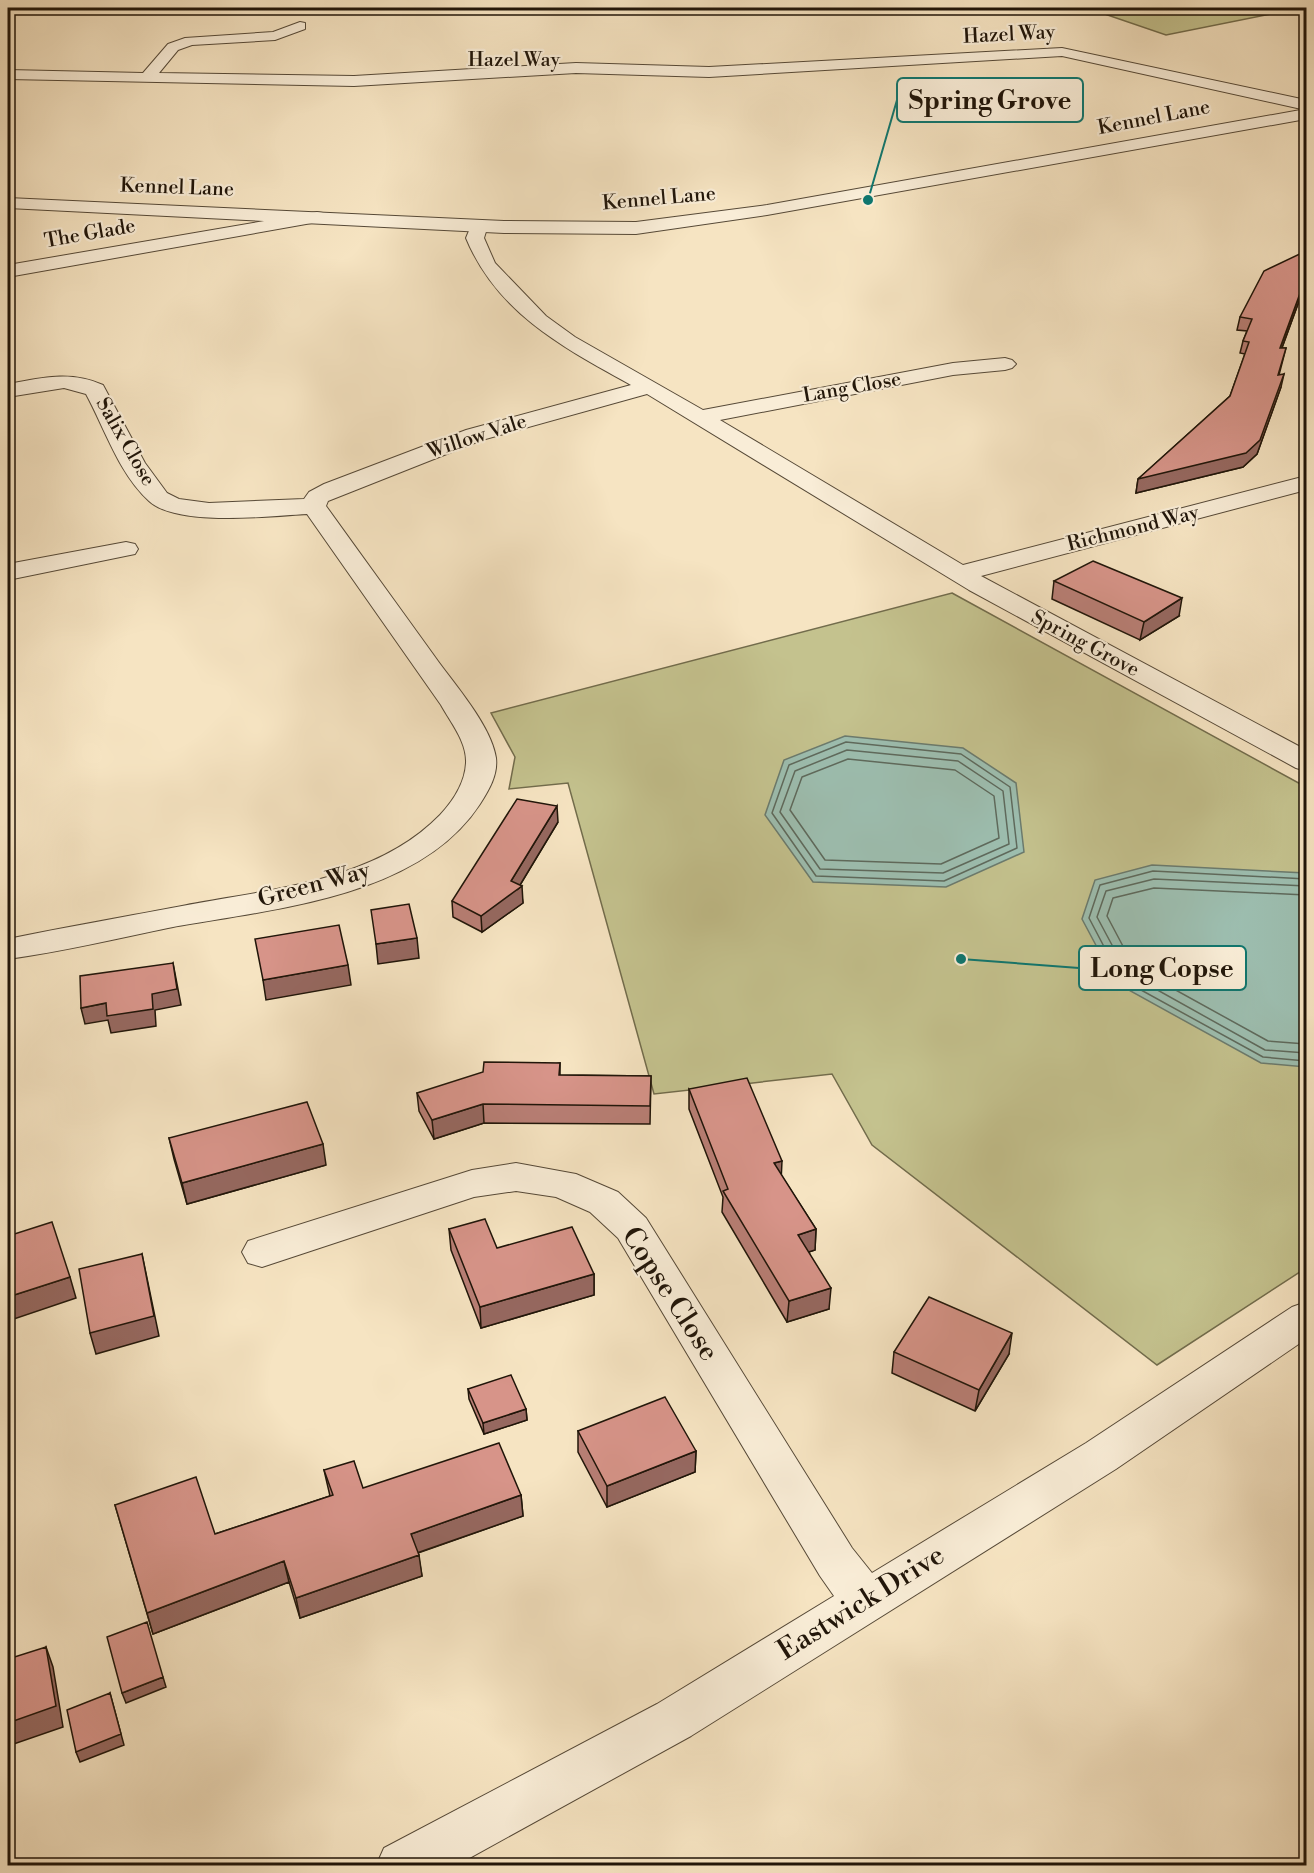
<svg xmlns="http://www.w3.org/2000/svg" width="1314" height="1873" viewBox="0 0 1314 1873" font-family="'Libre Bodoni',serif">
<style>
.green{fill:#c4c28e;stroke:#726c4c;stroke-width:1.5}
.water{fill:#9dbfb1;stroke:#6b7b6e;stroke-width:1.5}
.lines{fill:none;stroke-linecap:round;stroke-linejoin:round}
.shore{stroke:#5e6a5d;stroke-width:1.5}
.minor-casing{stroke:#564937;stroke-width:2}
.tertiary-casing{stroke:#564937;stroke-width:2}
.minor{fill:#f9edd7;fill-rule:evenodd}
.tertiary{fill:#f9edd7;fill-rule:evenodd}
.wall{fill:#b97f76;stroke:#201509;stroke-width:1.5}
.shaded-wall{fill:#966860;stroke:#201509;stroke-width:1.5}
.building{fill:#d79489;stroke:#201509;stroke-width:1.5}
.labels{text-anchor:middle;dominant-baseline:central;stroke-width:4.5;stroke-linejoin:round;paint-order:stroke}
.far-street-label{font-size:20px;fill:#201509;stroke:#f9edd7}
.street-label{font-size:24px;fill:#201509;stroke:#f9edd7}
.near-street-label{font-size:28px;fill:#201509;stroke:#f9edd7}
.leader{fill:none;stroke:#0f766e;stroke-width:2}
.callout-dot{fill:#0f766e;stroke:#f9edd7;stroke-width:2}
.callout{fill:#f9edd7;stroke:#0f766e;stroke-width:2}
.callout-label{font-size:26px;text-anchor:middle;font-weight:bold;fill:#201509}
</style>
<rect width="100%" height="100%" fill="#f6e4c2"/>
<filter id="stains"><feTurbulence type="fractalNoise" baseFrequency=".00333" numOctaves="4"/><feColorMatrix values="0 0 0 0 .2 0 0 0 0 .09 0 0 0 0 .02 0 0 0 .5 -.17"/></filter>
<radialGradient id="worn" r=".72"><stop offset=".6" stop-color="#630" stop-opacity="0"/><stop offset="1" stop-color="#630" stop-opacity=".3"/></radialGradient>
<path class="green" d="M445,8h280l-281,4z
M1029,8h272l-135,27 -76,-26z
M952,593l354,194v481l-149,97 -285,-220 -40,-71 -178,20 -86,-311 -59,6 6,-32 -24,-44z"/>
<path class="water" d="M845,736l118,12 53,35 8,69 -78,35 -133,-5 -48,-67 19,-55z
M1152,865l154,8v194l-45,-4 -145,-80 -34,-64 13,-39z"/>
<g class="lines">
<path class="shore" d="M846,742l115,12 49,33 7,61 -73,33 -128,-5 -44,-63 17,-48z
M847,750l111,11 45,30 6,53 -66,29 -123,-4 -40,-57 15,-41z
M848,759l107,11 39,26 5,42 -58,26 -116,-4 -35,-50 12,-33z
M1306,879l-153,-8 -53,14 -11,33 32,61 142,78 43,4
M1306,886l-152,-7 -48,12 -9,26 30,56 138,77 41,3
M1306,895l-152,-7 -41,10 -6,18 27,51 134,74 38,3"/>
<defs>
<path id="minor" d="M300,22l5,1v6l-30,11 -83,5 -14,5 -19,23 195,3 222,-13 133,4 353,-19 244,52v10l-244,-54 -353,21 -133,-4 -222,13 -346,-7v-9l135,3 25,-29 17,-6 88,-6z
M317,212l6,1 3,4 -3,4 -315,56v-12z
M479,220l9,5 -4,13 11,25 51,53 29,21 128,73 250,-47 52,-5 7,2 4,4 -4,4 -7,2 -52,5 -233,45 243,145 343,-89v14l-325,86 325,174v21l-10,-3 -327,-178 -322,-196 -165,46 -154,61 -2,5c36,50 73,101 109,151 19,27 56,68 61,101 2,17 -7,32 -16,46 -62,95 -210,105 -312,124 -53,11 -107,24 -160,31v-20c58,-12 116,-22 174,-33 87,-17 193,-24 258,-91 13,-14 25,-32 26,-52 1,-21 -15,-40 -25,-58l-134,-191c-37,2 -130,13 -158,-13 -30,-27 -44,-72 -63,-107l-22,-6 -56,9v-13c32,-6 63,-14 95,1l42,78 22,30 12,6 30,4 95,-4 5,-7 15,-8 142,-54 165,-45c-67,-37 -134,-72 -165,-147l7,-17z
M126,542l9,2 3,5 -3,5 -127,26v-16z
M516,1163l60,11 42,18 28,26 206,330 20,25 214,-130 206,-136 14,-5v37l-190,130 -425,267 -236,130h-79l8,-18 273,-144 177,-108 -14,-20 -202,-338 -28,-26 -34,-15 -40,-6 -42,6 -212,70 -14,-4 -6,-11 6,-11 224,-71z"/>
<path id="tertiary" d="M1306,109v10l-539,96 -131,19 -132,-1 -496,-25v-10l496,23 132,1 131,-17z"/>
</defs>
<use href="#minor" class="minor-casing"/>
<use href="#tertiary" class="tertiary-casing"/>
<use href="#minor" class="minor"/>
<use href="#tertiary" class="tertiary"/>
</g>
<path class="wall" d="M1306,225v16l-4,-2 2,-9z
M1306,282l-24,66h4l-7,27 2,12 -24,67 -14,13 -107,26 2,-14 92,-83 15,-42 -5,-1 3,-12 4,-10 -10,-1 3,-13z
M1054,581l125,35 -39,24 -88,-41z
M1306,652v16l-3,-2z
M558,822l-38,63 3,18 -41,29 -29,-15 -1,-16z
M560,1063v12l91,1 -1,48 -166,-1 -50,16 -15,-28 -2,-18z
M689,1089l92,86 35,54 -1,21 -6,2 20,57 -42,13 -65,-110 1,-15 -34,-88z
M169,1138l157,27 -139,39 -13,-45z
M449,1229l48,19 97,26v21l-113,33 -30,-78z
M894,1352l115,2 -34,57 -83,-38z
M468,1389l58,20 1,11 -43,14 -15,-35z
M578,1431l118,20 -1,21 -88,35 -29,-55z
M324,1470l39,18 158,7 2,21 -105,37 4,23 -122,42 -11,-36 -136,52 -38,-129 100,29 115,-38z"/>
<path class="shaded-wall" d="M1306,277v5l-29,79 3,-13z
M1284,374l-3,13 -24,67 -14,13 -107,26 2,-14z
M1182,598l-3,18 -39,24 4,-18z
M557,806l1,16 -41,68 5,-4 1,17 -41,29 -1,-16 30,-35z
M417,938l2,20 -41,6 -2,-20z
M173,963l8,42 -26,5 1,16 -45,7 -3,-13 -23,4 -4,-16 71,-14z
M348,965l3,20 -85,15 -3,-20z
M483,1104l1,19 -50,16 -2,-19z
M323,1144l3,21 -139,39 -5,-21z
M782,1161l-1,21 -7,-19z
M816,1229l-1,21 -19,6 2,-21z
M142,1254l17,82 -63,18 -6,-21z
M594,1274v21l-113,33 -1,-21z
M70,1277l6,21 -68,23v-24z
M831,1288l-2,21 -42,13 2,-21z
M1012,1333l-3,21 -34,57 4,-21z
M526,1409l1,11 -43,14 -1,-11z
M696,1451l-1,21 -88,35v-21z
M521,1495l2,21 -109,38 -3,-20z
M419,1555l3,21 -122,42 -4,-20z
M284,1561l5,21 -136,52 -6,-21z
M46,1647l7,20 10,60 -55,19v-23z
M163,1677l3,10 -40,16 -4,-10z
M110,1693l14,52 -44,17 -4,-10z
M8,1751l1,14 -1,1z"/>
<path class="building" d="M1306,251v26l-26,71h6l-8,27 6,-1 -24,66 -14,13 -108,26 92,-83 19,-54 -6,-1 9,-22 -12,-2 24,-46z
M1093,561l89,37 -38,24 -90,-41z
M517,799l40,7 -46,75 11,5 -41,30 -29,-15z
M409,904l8,34 -41,6 -5,-34z
M339,925l9,40 -85,15 -8,-41z
M173,963l4,26 -25,5 1,15 -46,7 -1,-13 -25,5 -1,-32z
M484,1062l76,1 -1,12 92,1 -1,30 -167,-2 -51,16 -15,-27 66,-21z
M747,1078l35,83 -8,2 42,66 -18,6 33,53 -42,13 -66,-110 5,-2 -39,-100z
M307,1102l16,42 -141,39 -13,-45z
M485,1219l12,29 75,-21 22,47 -114,33 -31,-78z
M52,1222l18,55 -62,20v-61z
M142,1254l12,62 -64,17 -11,-64z
M929,1297l83,36 -33,57 -85,-38z
M511,1375l15,34 -43,14 -15,-34z
M665,1397l31,54 -89,35 -29,-55z
M499,1443l22,52 -110,39 8,21 -123,43 -12,-37 -137,52 -32,-108 81,-28 19,57 118,-39 -9,-25 30,-9 9,27z
M147,1622l16,55 -41,16 -15,-56z
M46,1647l10,59 -48,17v-64z
M110,1693l11,41 -45,18 -9,-42z"/>
<g class="labels">
<g class="far-street-label">
<text transform="translate(1009 35) rotate(-3)">Hazel Way</text>
<text x="514" y="60">Hazel Way</text>
<text transform="translate(1154 118) rotate(-11)">Kennel Lane</text>
<text transform="translate(177 188) rotate(2)">Kennel Lane</text>
<text transform="translate(659 199) rotate(-5)">Kennel Lane</text>
<text transform="translate(90 234) rotate(-10)">The Glade</text>
<text transform="translate(852 388) rotate(-10)">Lang Close</text>
<text transform="translate(477 437) rotate(-18)">Willow Vale</text>
<text transform="translate(125 442) rotate(60)">Salix Close</text>
<text transform="translate(1133 529) rotate(-14)">Richmond Way</text>
<text transform="translate(1085 644) rotate(28)">Spring Grove</text>
</g>
<g class="street-label">
<text transform="translate(314 885) rotate(-15)">Green Way</text>
</g>
<g class="near-street-label">
<text transform="translate(670 1294) rotate(57)">Copse Close</text>
<text transform="translate(861 1603) rotate(-32)">Eastwick Drive</text>
</g>
</g>
<path class="leader" d="M868 200L897 100M961 959L1079 968"/>
<g class="callout-dot">
<circle cx="868" cy="200" r="6"/>
<circle cx="961" cy="959" r="6"/>
</g>
<g class="callout">
<rect x="897" y="78" width="186" height="44" rx="6"/>
<rect x="1079" y="946" width="167" height="44" rx="6"/>
</g>
<g class="callout-label">
<text x="990" y="109">Spring Grove</text>
<text x="1162" y="977">Long Copse</text>
</g>
<rect width="1314" height="1873" fill="none" stroke="#f6e4c2" stroke-width="30"/>
<rect x="9" y="9" width="1296" height="1855" fill="none" stroke="#201509" stroke-width="3"/>
<rect x="15" y="15" width="1284" height="1843" fill="none" stroke="#201509" stroke-width="1.5"/>
<rect width="100%" height="100%" filter="url(#stains)"/>
<rect width="100%" height="100%" fill="url(#worn)"/>
</svg>
